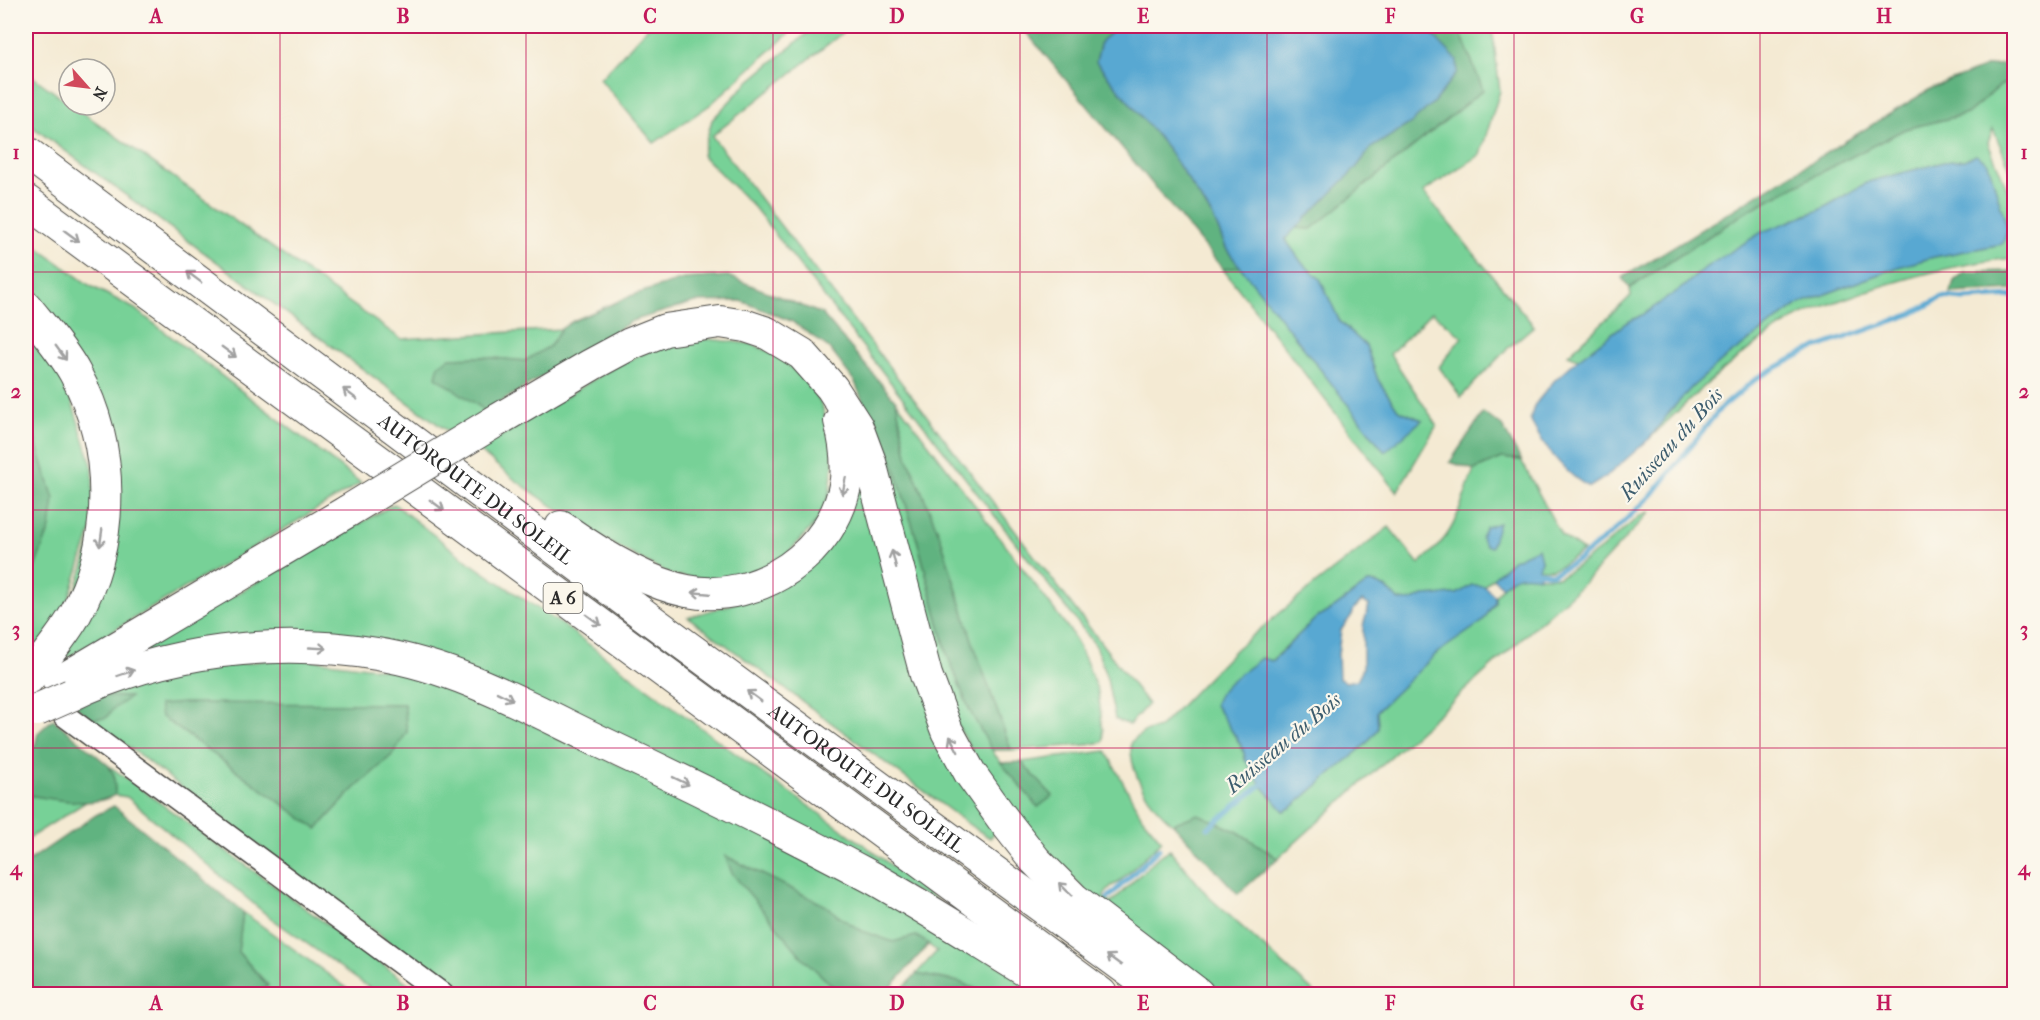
<svg xmlns="http://www.w3.org/2000/svg" width="2040" height="1020" viewBox="0 0 2040 1020" font-family="'IM FELL French Canon',serif">
<style>
.green{fill:#77d197;stroke:#517e61;stroke-width:1.5;fill-rule:evenodd}
.forest{fill:#61b380;stroke:#466f56;stroke-width:1.5}
.water{fill:#58a8d2;stroke:#426a7e;stroke-width:1.5;fill-rule:evenodd}
.lines{fill:none;stroke-linecap:round;stroke-linejoin:round}
.stream{stroke:#58a8d2;stroke-width:5}
.minor-casing{stroke:#494844;stroke-width:25}
.highway-casing{stroke:#494844;stroke-width:34}
.minor{stroke:#fff;stroke-width:22}
.highway{stroke:#fff;stroke-width:32}
.highway-bridge-casing{stroke:#494844;stroke-width:34;stroke-linecap:butt}
.highway-bridge{stroke:#fff;stroke-width:32}
.oneway{stroke:#a0a0a0}
.grid{fill:none;stroke:#c2185b;stroke-width:1.5;stroke-opacity:0.55}
.labels{text-anchor:middle;dominant-baseline:central;stroke-width:4.5;stroke-linejoin:round;paint-order:stroke}
.shield{fill:#fbf7ec;stroke:#696865;stroke-width:1.5}
.shield-label{font-size:18px;font-weight:bold;fill:#2b2b2b}
.street-label{font-size:20px;fill:#2b2b2b;stroke:#fbf7ec}
.water-label{font-size:21px;font-style:italic;fill:#3d5d6e;stroke:#fbf7ec}
.neatline{fill:none;stroke:#c2185b;stroke-width:2}
.grid-label{font-size:20px;text-anchor:middle;font-weight:bold;fill:#c2185b}
</style>
<rect width="100%" height="100%" fill="#fbf7ec"/>
<filter id="ink" filterUnits="userSpaceOnUse"><feTurbulence type="fractalNoise" baseFrequency=".0167" numOctaves="2"/><feDisplacementMap in="SourceGraphic" scale="12" xChannelSelector="R" yChannelSelector="G"/><feConvolveMatrix kernelMatrix="1 2 1 2 8 2 1 2 1" color-interpolation-filters="sRGB"/></filter>
<filter id="wash" filterUnits="userSpaceOnUse"><feTurbulence type="fractalNoise" baseFrequency=".008" numOctaves="4" result="noise"/><feDisplacementMap in="SourceGraphic" scale="24" xChannelSelector="R" yChannelSelector="G"/><feGaussianBlur stdDeviation="1.35" result="paint"/><feColorMatrix in="noise" values="0 0 0 0 0 0 0 0 0 0 0 0 0 0 0 0 0 1.4 0 .05"/><feComposite in="paint" operator="in"/></filter>
<g filter="url(#wash)">
<rect width="100%" height="100%" fill="#f4ead3"/>
<path class="green" d="M649,26h148l-87,79 -56,38 -54,-64z
M816,26h35l-139,110 436,568 -19,21 -14,-6 -8,-40 -11,-33 -342,-439 -52,-52 10,-35 36,-38z
M1458,26h27l8,9 7,56 -20,64 -57,37 111,134 -26,22 -47,49 -22,-30 23,-30 -30,-25 -42,42 47,71 -40,67 -174,-223 18,-2 143,184 38,-31 -24,-10 -20,-30 -12,-34 -26,-24 -20,-43 -18,-16 -17,-24 9,-11 17,1 172,-139z
M26,72l43,31v2h3l329,234 160,-10 -11,17 -25,15 -42,-4 -33,1 -13,19 49,34 -36,22 -424,-311z
M2014,81v97l-21,-49 -5,14 26,62v53c-59,5 -117,22 -173,42 -14,6 -30,10 -43,17 -56,31 -103,77 -149,122l23,-30 20,-22 31,-27 76,-56 99,-37 36,-10 68,-13 6,-14 -8,-25 -24,-50 -12,5 -20,2 -76,20 -48,28 -25,9 -89,48 -23,20 -39,27 -18,9 -48,36 -10,-4 63,-59 -1,-8 119,-78 156,-81 62,-15 34,-29z
M26,239l63,46 46,24 226,174 -309,184 61,-196 -87,-177z
M26,322l39,58 28,88v58l-28,84 -39,53v-77l2,-1 26,-86 -28,-87z
M708,339l44,5 27,12 28,26 14,21 10,32 2,29 -3,26 -11,29 -41,45 -53,18 -54,-7 -81,-43 -75,-52 -37,-30 136,-83 51,-24z
M896,401l175,231 15,29 12,31 6,47 -1,3 -18,3 -74,5 -39,-110 -32,-104 -33,-80z
M867,412l15,22 8,19 28,90 30,114 22,54 25,44 43,52 14,-11 -31,-34 85,-11 36,66 20,24 -44,42 -7,3 -8,11 8,6 48,-47 11,-6 40,48 106,96h-102l-120,-94 -91,-94 -56,-100 -53,-182z
M854,447l142,384 -6,7 -19,-12 -283,-209 41,-12 58,-25z
M1502,458l19,2 40,75 22,16 -23,15 -8,3h-13l2,-9h-28l-29,26 -12,-1 -15,9 -33,2 -15,5 -11,-1 -7,-8 -14,-9h-9l-37,27 -14,7 -46,44 -10,-3 -17,14 -28,33 27,44 2,10 39,52 8,-4 74,-63 12,-15 -1,-18 60,-58 45,-31 13,-20v-6l14,-17 12,-6 19,4h19l17,-10 26,-19 39,-33 9,-3 -67,72 -305,274 -40,-26 -40,-18 -25,10c-24,-20 -44,-50 -42,-82l13,-10 15,-4 77,-79 78,-64 75,-58 30,37c8,-8 17,-15 24,-24 16,-19 21,-47 31,-70z
M394,504l76,59 97,65 192,143 108,76 75,57 -564,-257 -271,21z
M291,657l137,18 413,194 204,125h-59l-27,-12 -43,-8 21,-23 -21,-15 -23,6 -31,-11 -21,-13 -15,-12 -100,-50 76,101 39,37h-382l-211,-156 -156,-119 14,-2 6,-7 17,-13 -36,-1 66,-21zM404,704l3,28 -90,97 -156,-113 -2,-10z
M108,765l315,229h-45l-110,-78 -141,-119 -12,-2 -1,-20z
M26,795l60,7 -60,38z
M243,912l112,82h-98l11,-9 -30,-33z"/>
<path class="forest" d="M1021,26h98l-18,15 -5,21 72,87 45,68 14,33 14,17 -18,2z
M1424,26h34l25,64 -172,139 -17,-1 62,-60 15,-20 40,-25 22,-20 24,-30 -25,-39 -9,-5z
M2014,63v18l-13,4 -34,29 -62,15 -156,81 -119,78 -8,-10 310,-190 56,-22z
M2014,271v19l-64,3 4,-12 11,-9z
M728,276l94,38 74,87 11,55 33,80 32,104 39,110h-19l-22,-39 -22,-54 -30,-114 -28,-90 -8,-19 -15,-22 -12,-30 -26,-34 -38,-27 -50,-20 -46,1 -63,19 -146,90 -50,-34 3,-12 11,-7 33,-1 42,4 25,-15 11,-17 12,-8 60,-26 50,-16z
M26,412l28,87 -4,29 -22,57 -2,1v-103l5,-6 -5,-20z
M1483,413l19,13 19,34 -19,-2 -28,12 -24,-8z
M93,696l37,1 -18,13 -6,8 -14,1 -17,-13z
M184,703l220,1 3,28 -15,23 -42,38 -33,36 -156,-113 -2,-11z
M53,719l55,46 6,10 1,20c-25,14 -62,3 -89,0v-46l9,-3 3,-13z
M1021,762l32,34 -15,11 -37,-44z
M114,806l129,106 -5,40 30,34 -11,8h-231v-131l70,-48z
M1198,814l40,18 40,26 -40,36 -65,-70z
M725,856l101,50 15,12 21,13 31,11 23,-6 13,8 -44,50h-44l-39,-37 -70,-84z
M916,974l43,8 28,12h-90z"/>
<path class="water" d="M1119,26h305v3l8,5 25,26v13l-24,30 -22,20 -40,25 -15,20 -71,71 17,24 18,16 20,43 26,24 12,34 20,30 24,10 -37,32 -158,-202 -14,-33 -45,-68 -72,-87 5,-21z
M1976,155l12,8 20,67 -6,14 -68,13 -36,10 -99,37 -76,56 -31,27 -20,22 -23,30 -42,37 -17,11c-23,-10 -51,-46 -60,-69l7,-16 17,-21 24,-22 48,-36 18,-9 39,-27 23,-20 56,-35 58,-22 48,-28 76,-20 20,-2z
M1499,523l-8,24 -6,-2 -4,-8 5,-10z
M1538,548l3,12 -2,9 1,8c-17,-3 -26,-3 -38,10l-9,-9 20,-18z
M1368,583c13,0 22,7 30,17l11,1 15,-5 33,-2 15,-9 12,1 11,10v6l-13,20 -45,31 -60,58 1,18 -12,15 -74,63 -8,4 -23,-26 -16,-26 -2,-11 -28,-43c4,-21 31,-34 46,-47l11,3 45,-44 14,-7zM1362,601l7,4 -6,21v42l-6,12 -11,2 -7,-3 -1,-25 3,-24 11,-15 2,-6z"/>
<g class="lines">
<path class="stream" d="M1533,571l19,3 6,-3 20,-11 37,-30 38,-36 66,-84 38,-32 50,-27 105,-37 30,-17 22,2 50,-3
M1208,828l58,-47
M1108,898l51,-49"/>
</g>
</g>
<g filter="url(#ink)">
<g class="lines">
<defs>
<path id="minor" d="M64,715l378,279"/>
<g id="highway">
<path id="s1" d="M26,152l629,471 506,371"/>
<path d="M26,201l1075,793"/>
<path d="M26,307c16,20 36,42 49,66 40,73 41,169 0,242 -14,24 -32,45 -49,66"/>
<path d="M496,421l95,-56 39,-21 35,-14 55,-8 26,4 21,7 35,21 30,34 25,39 13,35 56,213 21,56 23,42 32,45 33,42 39,39 124,95"/>
<path d="M561,527c34,24 84,56 126,64 71,14 149,-39 159,-111 2,-21 -1,-40 -6,-59"/>
<path d="M59,682l289,-171"/>
<path d="M71,695c94,-45 204,-58 306,-41 81,13 153,54 226,89 91,43 182,88 270,135 57,32 112,68 168,102l22,14"/>
</g>
</defs>
<use href="#minor" class="minor-casing"/>
<use href="#highway" class="highway-casing"/>
<use href="#minor" class="minor"/>
<use href="#highway" class="highway"/>
<defs>
<path id="highway-bridge" d="M348,511l148,-90
M37,710l34,-15"/>
</defs>
<use href="#highway-bridge" class="highway-bridge-casing"/>
<use href="#highway-bridge" class="highway-bridge"/>
</g>
<defs><path id="oneway-shaft" d="M-6 0H5M1.5-3L5.5 0L1.5 3" fill="none" stroke-width="1.6" stroke-linecap="round" stroke-linejoin="round" transform="scale(1.5)"/></defs>
<g class="oneway">
<use href="#oneway-shaft" transform="translate(72 236) rotate(36)"/>
<use href="#oneway-shaft" transform="translate(194 277) rotate(-143)"/>
<use href="#oneway-shaft" transform="translate(229 352) rotate(36)"/>
<use href="#oneway-shaft" transform="translate(61 353) rotate(54)"/>
<use href="#oneway-shaft" transform="translate(350 394) rotate(-143)"/>
<use href="#oneway-shaft" transform="translate(844 486) rotate(101)"/>
<use href="#oneway-shaft" transform="translate(437 505) rotate(36)"/>
<use href="#oneway-shaft" transform="translate(101 538) rotate(98)"/>
<use href="#oneway-shaft" transform="translate(894 559) rotate(-104)"/>
<use href="#oneway-shaft" transform="translate(701 593) rotate(-175)"/>
<use href="#oneway-shaft" transform="translate(594 620) rotate(36)"/>
<use href="#oneway-shaft" transform="translate(318 648) rotate(3)"/>
<use href="#oneway-shaft" transform="translate(126 673) rotate(-19)"/>
<use href="#oneway-shaft" transform="translate(505 696) rotate(26)"/>
<use href="#oneway-shaft" transform="translate(754 696) rotate(-144)"/>
<use href="#oneway-shaft" transform="translate(954 744) rotate(-118)"/>
<use href="#oneway-shaft" transform="translate(681 781) rotate(26)"/>
<use href="#oneway-shaft" transform="translate(1065 889) rotate(-135)"/>
<use href="#oneway-shaft" transform="translate(1114 960) rotate(-144)"/>
</g>
</g>
<path class="grid" d="M280,26v968M526,26v968M773,26v968M1020,26v968M1267,26v968M1514,26v968M1760,26v968M26,272h1988M26,510h1988M26,748h1988"/>
<g class="labels">
<rect class="shield" x="543.5" y="583" width="39" height="30" rx="4.5"/>
<g class="shield-label">
<text x="563" y="598">A 6</text>
</g>
<g class="street-label">
<text stroke="none"><textPath href="#s1" startOffset="562">AUTOROUTE DU SOLEIL</textPath></text>
<text stroke="none"><textPath href="#s1" startOffset="1048">AUTOROUTE DU SOLEIL</textPath></text>
</g>
<g class="water-label">
<text transform="translate(1671 444) rotate(-48)">Ruisseau du Bois</text>
<text transform="translate(1283 743) rotate(-40)">Ruisseau du Bois</text>
</g>
</g>
<rect width="2040" height="1020" fill="none" stroke="#fbf7ec" stroke-width="66"/>
<g transform="translate(87 87) rotate(118)"><circle r="28" fill="#fbf7ec" stroke="#a8a59f" stroke-width="1.5"/>
<path d="M0-4.5L10 22L0 15L-10 22Z" fill="#d1495b"/>
<text y="-9" font-size="16" font-weight="bold" text-anchor="middle" fill="#2b2b2b">N</text>
</g>
<rect x="33" y="33" width="1974" height="954" class="neatline"/>
<g class="grid-label">
<text x="156" y="23">A</text>
<text x="403" y="23">B</text>
<text x="650" y="23">C</text>
<text x="897" y="23">D</text>
<text x="1143" y="23">E</text>
<text x="1390" y="23">F</text>
<text x="1637" y="23">G</text>
<text x="1884" y="23">H</text>
<text x="16" y="159">1</text>
<text x="2024" y="159">1</text>
<text x="16" y="398">2</text>
<text x="2024" y="398">2</text>
<text x="16" y="636">3</text>
<text x="2024" y="636">3</text>
<text x="16" y="875">4</text>
<text x="2024" y="875">4</text>
<text x="156" y="1010">A</text>
<text x="403" y="1010">B</text>
<text x="650" y="1010">C</text>
<text x="897" y="1010">D</text>
<text x="1143" y="1010">E</text>
<text x="1390" y="1010">F</text>
<text x="1637" y="1010">G</text>
<text x="1884" y="1010">H</text>
</g>
</svg>
